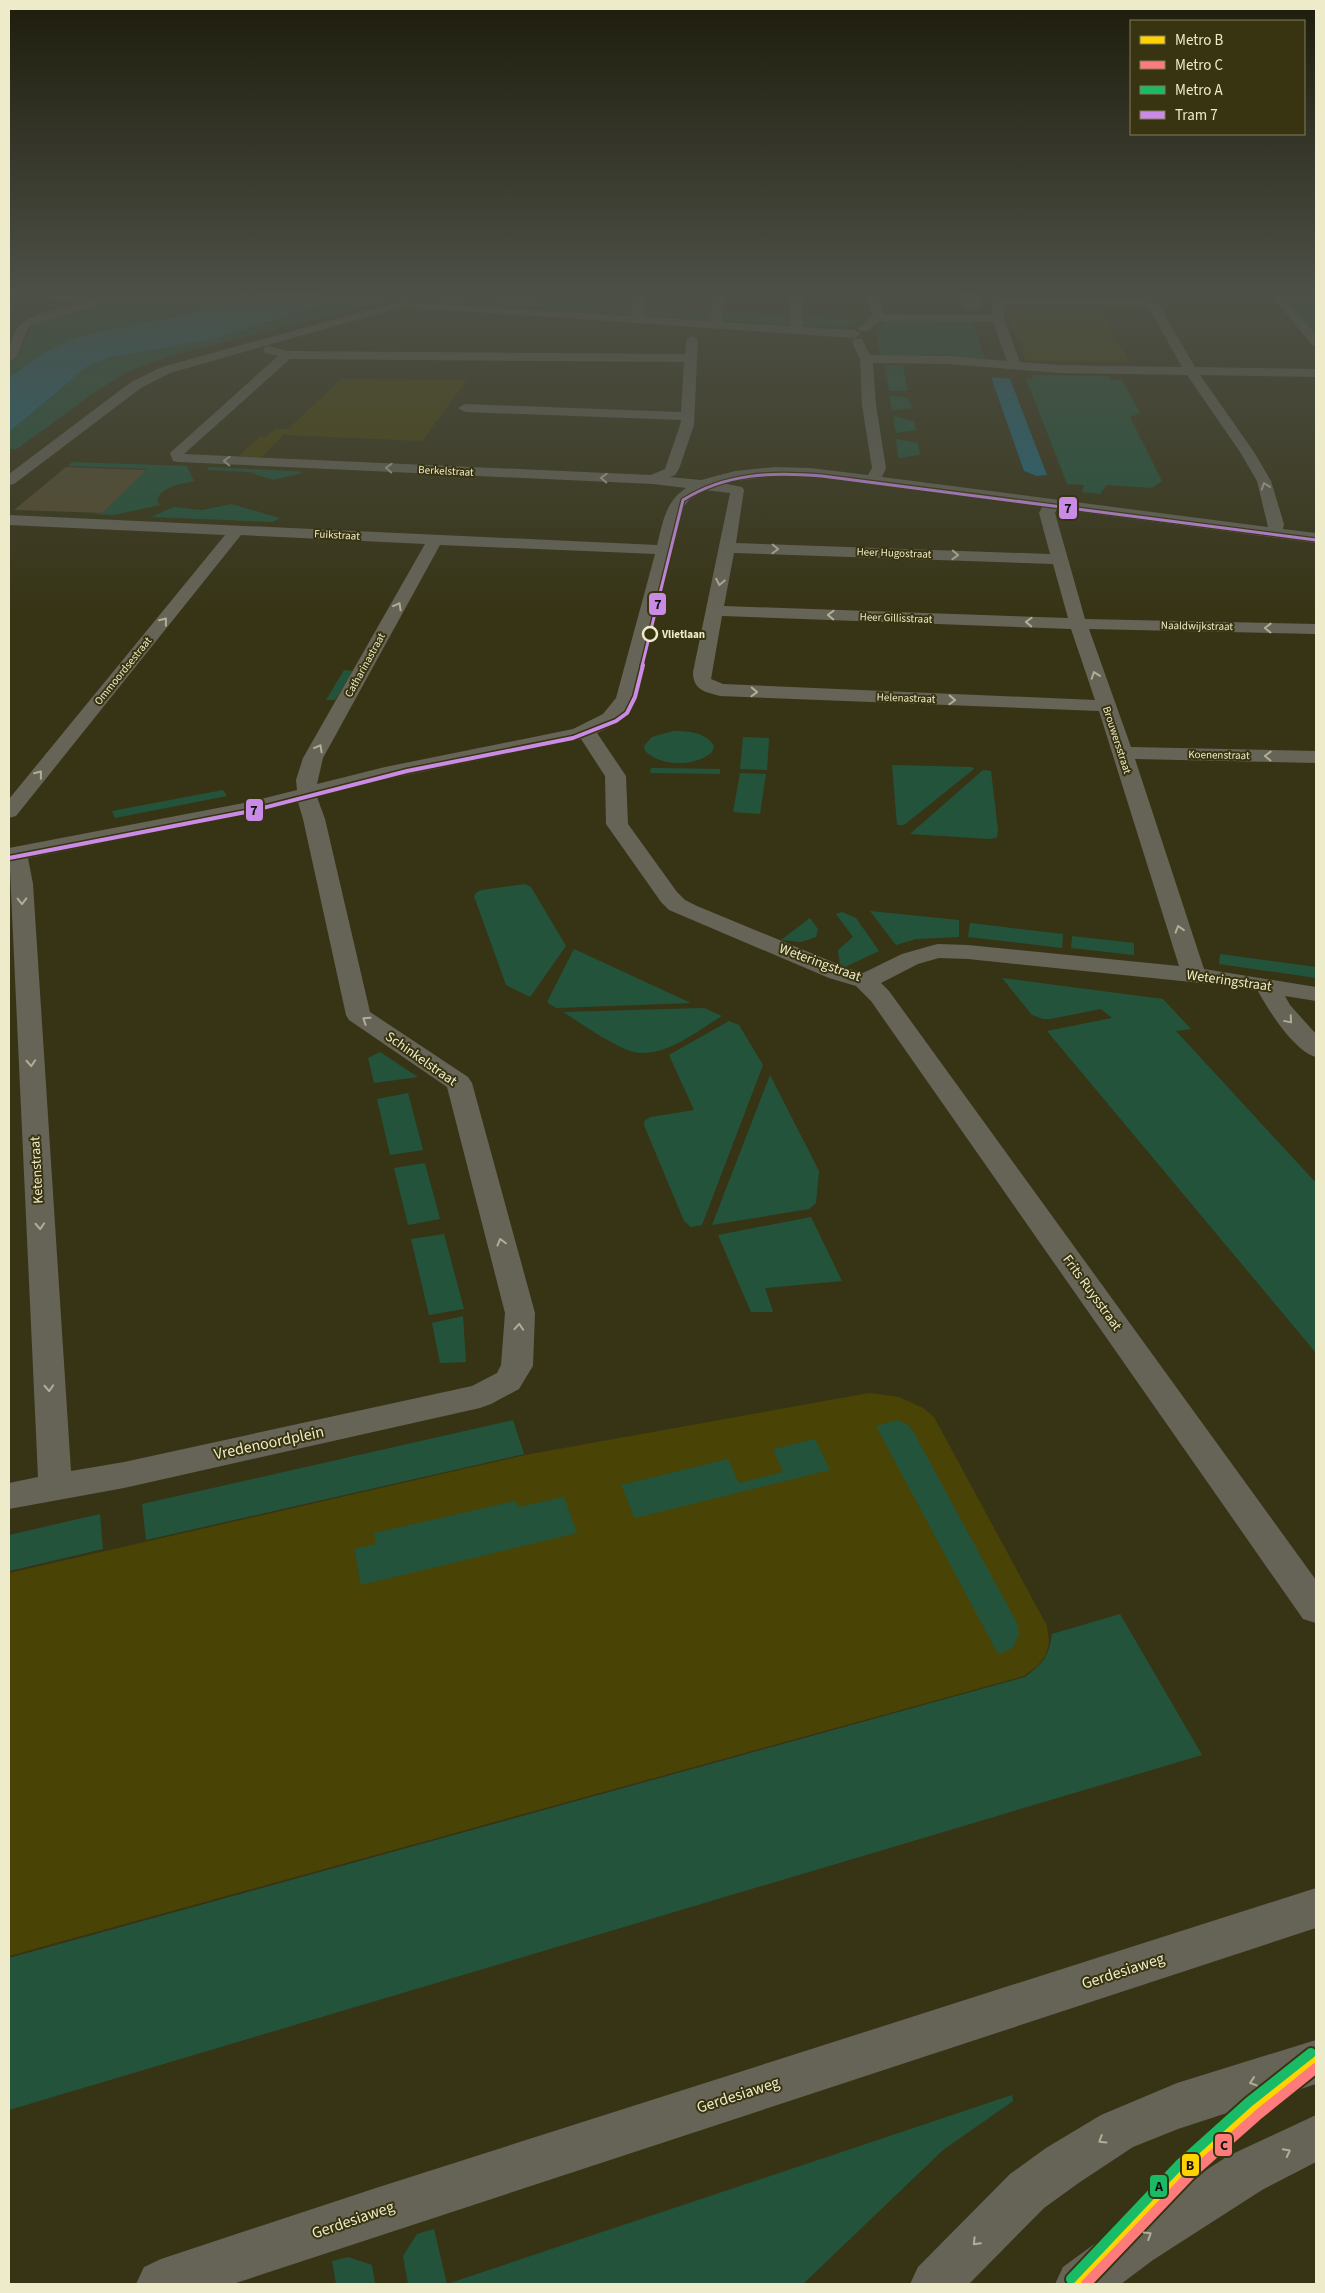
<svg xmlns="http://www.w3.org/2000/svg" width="1325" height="2293" viewBox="0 0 1325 2293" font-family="'Source Sans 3',sans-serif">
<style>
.built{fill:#494306}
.green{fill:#23543b}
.water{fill:#20687b}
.building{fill:#534b2e}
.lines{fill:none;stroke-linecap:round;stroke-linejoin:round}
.minor{fill:#666457;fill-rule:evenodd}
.tram-1-far1-casing{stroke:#383411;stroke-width:5.5}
.tram-1-casing{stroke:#383411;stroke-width:7}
.tram-1-far1{stroke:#ca8be6;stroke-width:3}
.tram-1{stroke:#ca8be6;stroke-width:4}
.metro-1-casing{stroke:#383411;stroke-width:14}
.metro-2-casing{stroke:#383411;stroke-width:14}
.metro-3-casing{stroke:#383411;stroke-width:14}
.metro-1{stroke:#ffd301;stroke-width:10}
.metro-2{stroke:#fe7b7b;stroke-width:10}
.metro-3{stroke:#1abb66;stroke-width:10}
.oneway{stroke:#b1ae96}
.stop-dot{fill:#383411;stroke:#eeebca;stroke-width:2.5}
.labels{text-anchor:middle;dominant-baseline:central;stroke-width:4;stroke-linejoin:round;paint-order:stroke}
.far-street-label{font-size:11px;fill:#eeebca;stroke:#383411}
.far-stop-label{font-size:11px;font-weight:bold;fill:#eeebca;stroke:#383411;text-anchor:start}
.street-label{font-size:14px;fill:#eeebca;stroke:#383411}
.near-street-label{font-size:16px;fill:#eeebca;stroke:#383411}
.line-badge{stroke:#383411;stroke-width:2}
.pale-badge-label{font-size:14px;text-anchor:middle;font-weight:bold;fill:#111}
</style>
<rect width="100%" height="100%" fill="#373416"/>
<path class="built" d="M1002,303l94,1 34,58 -104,-1z
M341,379l126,1 -45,61 -139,-6 -21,22 -23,-1 20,-19h7l9,-8h13z
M869,1393l30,4 24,11 11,9 113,209 2,17 -3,12 -8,10 -14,11 -1015,280v-383l516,-118z"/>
<path class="green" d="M149,291h90l-26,14 -145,36 -59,37v-11l10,-14 14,-29z
M317,291h83l-24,12 -206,53 -42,15 -37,24 -74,54h-8v-17l80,-67 10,-5 63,-13 60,-10 60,-18 4,-4 39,-12 -11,-10z
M445,291h28l-8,12 -28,-2z
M976,291h218l3,6 -220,-2z
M1277,291h26l13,15v30z
M495,298l364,22 -15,8 -334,-21 -14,-5z
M887,320l86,1 12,38 -38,-1v-4l-66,2 -6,-26z
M889,365h14l5,26h-19l-4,-25z
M1031,375l77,1 2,4h12l18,33 -10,4 32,64 -10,7 -45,-3 -7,9 -18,-2 2,-7 -17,-1 -41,-105h7z
M889,395l19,3 4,10 -20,3z
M893,416l21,5 2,9 -20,3z
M896,439l22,4 2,12 -22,3z
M72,462l115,4 7,15c-14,4 -32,4 -37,20l3,4 -46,10 -27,-1 16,-1 44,-44 -79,-3z
M208,467l90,4 5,2 -30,7 -24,-8 -42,-2z
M231,504l49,14 -7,4 -122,-5 23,-10 28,3z
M344,670l9,1 -18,29h-9z
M673,731c14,0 33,1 41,15l-2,6c-16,15 -51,15 -67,-1l-1,-5 8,-9z
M743,737l26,1 -2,32 -27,-1z
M892,765l80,2 2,2 -70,56h-7z
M651,768l69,1v5l-70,-1z
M983,770l8,1 7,59 -1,7 -6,2 -81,-5z
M740,773l26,1 -6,40 -27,-2z
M223,790l4,6 -112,22 -3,-7z
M525,884l6,3 35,59 -36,51 -24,-12 -32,-89 3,-4 5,-2z
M870,911l89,9v17l-43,2 -20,6z
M842,912l14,6 23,33 -34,16 -5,-3 -2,-14 15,-13 -17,-23z
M810,918l8,11 -2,8 -15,5 -20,-2z
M970,923l93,11 -1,14 -94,-11z
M1072,936l62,7v12l-63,-7z
M574,949l117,54 -135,5 -9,-6z
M1220,954l96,13v11l-97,-14z
M1002,978l161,21 28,30 -15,2 140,152v170l-269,-322 65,-13 -11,-9 -51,10h-7l-11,-4z
M704,1008l18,8c-24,14 -52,38 -81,37 -19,0 -60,-30 -78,-41z
M729,1021l10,4 24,40 -61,160 -11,2 -7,-6 -40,-96 1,-5 6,-3 43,-7 -25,-55z
M380,1052l38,25 -44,6 -6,-25z
M770,1075l49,96 -3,32 -7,6 -97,16z
M408,1093l15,57 -33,5 -13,-56z
M425,1163l15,56 -32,6 -14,-57z
M811,1217l31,64 -77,7 8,24h-22l-33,-77z
M444,1234l20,75 -35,6 -18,-76z
M463,1316l3,46 -26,1 -8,-40z
M513,1420l11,34 -378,86 -4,-36z
M898,1420l10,5 5,6 104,192 2,10 -6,15 -15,6 -122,-228z
M815,1439l15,31 -195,48 -14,-33 107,-26 11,24 44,-11 -10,-23z
M564,1497l13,36 -216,52 -7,-36 22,-5 -2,-11 142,-32 2,6z
M100,1514l3,35 -94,22v-36z
M1120,1614l82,141 -1193,355v-152l1016,-281c18,-14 24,-20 27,-43z
M1012,2095l1,6 -70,49 -140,134h-395l-5,-28 14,-22 17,-5 13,55z
M348,2257l24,8 3,19h-39l-4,-23z"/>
<path class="water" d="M239,291h78l-2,2 10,10 -103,34 -111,20 -22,8 -80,67v-54c19,-13 39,-30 62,-38 51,-18 125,-19 168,-49z
M957,291h19l6,18 -8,2 -9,-2z
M991,377l19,2 37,96 -10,1 -13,-5z"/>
<path class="building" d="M66,467l80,3 -43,43 -89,-3z"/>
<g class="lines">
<path class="minor" d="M30,291h22l40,9 31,-9h18l-1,2 -109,32c-9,9 -10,34 -22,37 0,-50 31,-47 71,-58l-49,-11z
M636,291h12l-6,25 69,5 2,-30h12l-3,31 68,4v-35h12v36l53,3 6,4 -6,4 -453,-31 -232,66 -29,15 -127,96 -5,1v-11l122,-92 31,-15 236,-65 232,14z
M868,291h12l3,23 109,1v-12l8,-4h132l21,3 6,3 36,62 121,2v8l-116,-2 54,77 17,29 13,43 -1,5 33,4v10l-259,-34 -2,4 30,106 231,5v10l-227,-5 42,118 185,4v12l-181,-4 69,210 112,18v14l-31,-5 5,9 26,29v23c-21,-5 -48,-47 -58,-66l-28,-5 -262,-27 -29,-1 -21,6 -37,19 8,8 427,589v43l-13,-4 -432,-618 -15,-15 -27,-8 -160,-68 -8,-8 -55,-78 -1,-48 -24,-37 -194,40 -70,18 8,22 45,193 98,65 4,6 63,230 -2,53 -5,8 -9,15 -28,15 -11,4 -356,80 -115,21v-26l29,-6 -29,-629 240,-46 48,-12 -1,-10 7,-22 122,-214 -184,-9 -225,281 -7,2v-19l216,-264 -216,-10v-10l648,30c6,-23 8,-43 29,-57l-33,-4 -475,-22 -5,-1 -3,-8 108,-97 -13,-3 -2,-3 2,-3 4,-1 18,5 398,3 1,-14 6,-4 6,4 -4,85 -15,44 -4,6 -5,2 31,3 34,-9 40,-4 35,1 58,7 4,-7 -10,-63 -2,-46 -8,-17 2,-3h8l8,16 78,1 59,5 -14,-39 -112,-1 -13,10h-8l-2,-3 14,-12zM1004,305h128l17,3 33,59 -122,-2 -40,-3 -16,-43zM290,359l394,3 -3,50 -216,-8 -7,4 7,4 216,8 -1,5 -15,44 -14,6 -467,-21zM873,363l75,1 112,9 127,2 53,77 17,29 11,46 -386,-50 4,-9 -10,-63zM775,476h35l232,31 -3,6 11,41 -314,-11 8,-53 -2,-3 -20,-4zM704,490l26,3 -1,5 -36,174c0,18 12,20 27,24l379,15 80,255 -211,-21 -30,-1 -8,2 -28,8 -39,19 -16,-5 -150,-62 -12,-6 -8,-8 -49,-68 -2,-48 -29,-43 13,-6 13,-11 11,-18 30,-112 17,-76 8,-10zM440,545l215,9 -39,144 -13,16 -30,15 -188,38 -68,17 6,-26zM734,553l319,11 15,54 -344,-12zM722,616l349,13 24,71 -372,-16 -12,-5zM298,802l5,17 43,196 3,5 98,67 58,226 -4,52 -4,8 -25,13 -348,76 -53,9 -38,-587 -5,-26 222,-44z
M1268,291h11l37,44v11l-4,-1z
M1302,291h11l3,3v10l-4,-1z
M1316,1888v40l-1083,356h-97l8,-17 17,-8 218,-72z
M1316,2040v44l-138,45 -45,18 -53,35 -36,26 -75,76h-59l8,-17 92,-93 36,-26 55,-33 76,-32z
M1316,2115v47l-54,28 -109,70 -32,24h-66l8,-17 56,-41 109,-70z"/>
<defs>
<path id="tram-1-far1" d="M642,666l41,-166c43,-27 89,-28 139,-24l494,64"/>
<path id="tram-1" d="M9,858l242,-47 156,-40 166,-33 43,-17 11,-8 8,-16 8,-32"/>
</defs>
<use href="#tram-1-far1" class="tram-1-far1-casing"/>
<use href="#tram-1" class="tram-1-casing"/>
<use href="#tram-1-far1" class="tram-1-far1"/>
<use href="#tram-1" class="tram-1"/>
<defs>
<path id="metro-1" d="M1076,2284l109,-114 69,-62 62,-49"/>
<path id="metro-2" d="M1086,2284l104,-109 69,-61 57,-46"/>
<path id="metro-3" d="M1071,2279l109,-115 69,-62 62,-49"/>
</defs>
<use href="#metro-1" class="metro-1-casing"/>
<use href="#metro-2" class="metro-2-casing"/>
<use href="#metro-3" class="metro-3-casing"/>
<use href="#metro-1" class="metro-1"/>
<use href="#metro-2" class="metro-2"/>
<use href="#metro-3" class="metro-3"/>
</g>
<defs><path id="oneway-chevron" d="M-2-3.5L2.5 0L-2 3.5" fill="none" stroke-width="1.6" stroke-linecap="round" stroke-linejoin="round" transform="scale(1.25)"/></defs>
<g class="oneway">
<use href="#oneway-chevron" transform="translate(227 461) rotate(-178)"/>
<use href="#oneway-chevron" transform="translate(389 468) rotate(-177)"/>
<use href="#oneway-chevron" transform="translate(604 478) rotate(-177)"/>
<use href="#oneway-chevron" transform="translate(1265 486) rotate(-109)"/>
<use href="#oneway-chevron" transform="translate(775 549) rotate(2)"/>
<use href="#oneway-chevron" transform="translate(955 555) rotate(2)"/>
<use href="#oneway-chevron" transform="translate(720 582) rotate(101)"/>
<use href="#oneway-chevron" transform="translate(398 606) rotate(-61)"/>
<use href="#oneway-chevron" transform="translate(831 615) rotate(-178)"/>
<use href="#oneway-chevron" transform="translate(164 621) rotate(-51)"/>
<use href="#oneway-chevron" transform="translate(1029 622) rotate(-178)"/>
<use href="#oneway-chevron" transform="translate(1268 628) rotate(-179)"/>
<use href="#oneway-chevron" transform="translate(1095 675) rotate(-109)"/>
<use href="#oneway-chevron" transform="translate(754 692) rotate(2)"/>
<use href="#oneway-chevron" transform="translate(952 700) rotate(2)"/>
<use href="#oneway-chevron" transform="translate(319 748) rotate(-61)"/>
<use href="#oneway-chevron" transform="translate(1268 756) rotate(-179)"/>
<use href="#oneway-chevron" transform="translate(39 774) rotate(-51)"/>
<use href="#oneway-chevron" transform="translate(22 901) rotate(89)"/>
<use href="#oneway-chevron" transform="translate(1179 929) rotate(-107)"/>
<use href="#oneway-chevron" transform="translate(366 1020) rotate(-146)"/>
<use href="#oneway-chevron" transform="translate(1289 1020) rotate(50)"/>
<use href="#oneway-chevron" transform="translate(31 1063) rotate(87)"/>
<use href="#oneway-chevron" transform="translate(40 1226) rotate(87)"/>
<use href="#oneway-chevron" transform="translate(501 1242) rotate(-105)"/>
<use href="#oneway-chevron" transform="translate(519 1327) rotate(-86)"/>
<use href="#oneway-chevron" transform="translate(49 1388) rotate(87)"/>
<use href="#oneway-chevron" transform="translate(1253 2082) rotate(162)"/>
<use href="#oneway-chevron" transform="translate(1102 2140) rotate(148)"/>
<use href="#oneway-chevron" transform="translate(1287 2152) rotate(-27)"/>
<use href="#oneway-chevron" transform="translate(1148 2235) rotate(-32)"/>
<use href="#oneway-chevron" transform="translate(976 2242) rotate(134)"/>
</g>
<linearGradient id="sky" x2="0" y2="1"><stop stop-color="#1e1d0c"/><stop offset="0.48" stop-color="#4d5047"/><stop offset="1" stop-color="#4d5047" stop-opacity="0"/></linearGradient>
<rect width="1325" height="612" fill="url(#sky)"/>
<circle class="stop-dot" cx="650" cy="634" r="7"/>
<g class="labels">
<g class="far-street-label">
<text transform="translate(446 471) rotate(3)">Berkelstraat</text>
<text transform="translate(337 535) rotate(3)">Fuikstraat</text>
<text transform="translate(894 553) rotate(2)">Heer Hugostraat</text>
<text transform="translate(896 618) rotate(2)">Heer Gillisstraat</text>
<text transform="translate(1197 626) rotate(1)">Naaldwijkstraat</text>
<text transform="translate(365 665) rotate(-61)">Catharinastraat</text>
<text transform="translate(123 671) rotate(-51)">Ommoordsestraat</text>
<text transform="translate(906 698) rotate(2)">Helenastraat</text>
<text transform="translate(1117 740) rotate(72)">Brouwersstraat</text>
<text transform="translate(1219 755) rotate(1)">Koenenstraat</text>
</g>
<g class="far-stop-label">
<text x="662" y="634">Vlietlaan</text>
</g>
<g class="street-label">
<text transform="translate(820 963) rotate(20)">Weteringstraat</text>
<text transform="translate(1229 981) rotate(8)">Weteringstraat</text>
<text transform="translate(421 1059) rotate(35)">Schinkelstraat</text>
<text transform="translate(37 1170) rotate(-93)">Ketenstraat</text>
<text transform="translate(1092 1293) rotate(54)">Frits Ruysstraat</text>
</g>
<g class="near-street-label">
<text transform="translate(269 1443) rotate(-12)">Vredenoordplein</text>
<text transform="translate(1123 1971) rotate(-18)">Gerdesiaweg</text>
<text transform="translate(738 2095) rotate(-18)">Gerdesiaweg</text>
<text transform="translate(353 2220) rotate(-19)">Gerdesiaweg</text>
</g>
</g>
<g class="line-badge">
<rect x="1058" y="496" width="20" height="24" rx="5" fill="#ca8be6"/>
<rect x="648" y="592" width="19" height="24" rx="5" fill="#ca8be6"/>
<rect x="245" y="798" width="19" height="24" rx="5" fill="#ca8be6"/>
<rect x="1214" y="2133" width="19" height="24" rx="5" fill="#fe7b7b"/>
<rect x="1181" y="2153" width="19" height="24" rx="5" fill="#ffd301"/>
<rect x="1149" y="2174" width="19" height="24" rx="5" fill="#1abb66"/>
</g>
<g class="pale-badge-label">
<text x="1068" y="513">7</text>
<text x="658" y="609">7</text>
<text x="254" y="815">7</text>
<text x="1224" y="2150">C</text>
<text x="1190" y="2170">B</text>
<text x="1159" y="2191">A</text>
</g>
<rect width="1325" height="2293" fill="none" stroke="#eeebca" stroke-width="20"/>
<rect x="1130" y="20" width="175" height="115" fill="#383411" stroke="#817d5b"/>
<rect x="1140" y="36" width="25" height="8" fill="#ffd301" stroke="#817d5b"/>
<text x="1175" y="45" font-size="15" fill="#eeebca">Metro B</text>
<rect x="1140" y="61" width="25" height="8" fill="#fe7b7b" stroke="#817d5b"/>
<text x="1175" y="70" font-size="15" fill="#eeebca">Metro C</text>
<rect x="1140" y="86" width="25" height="8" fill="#1abb66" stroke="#817d5b"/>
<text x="1175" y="95" font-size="15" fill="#eeebca">Metro A</text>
<rect x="1140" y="111" width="25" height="8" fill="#ca8be6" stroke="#817d5b"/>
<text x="1175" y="120" font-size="15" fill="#eeebca">Tram 7</text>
</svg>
